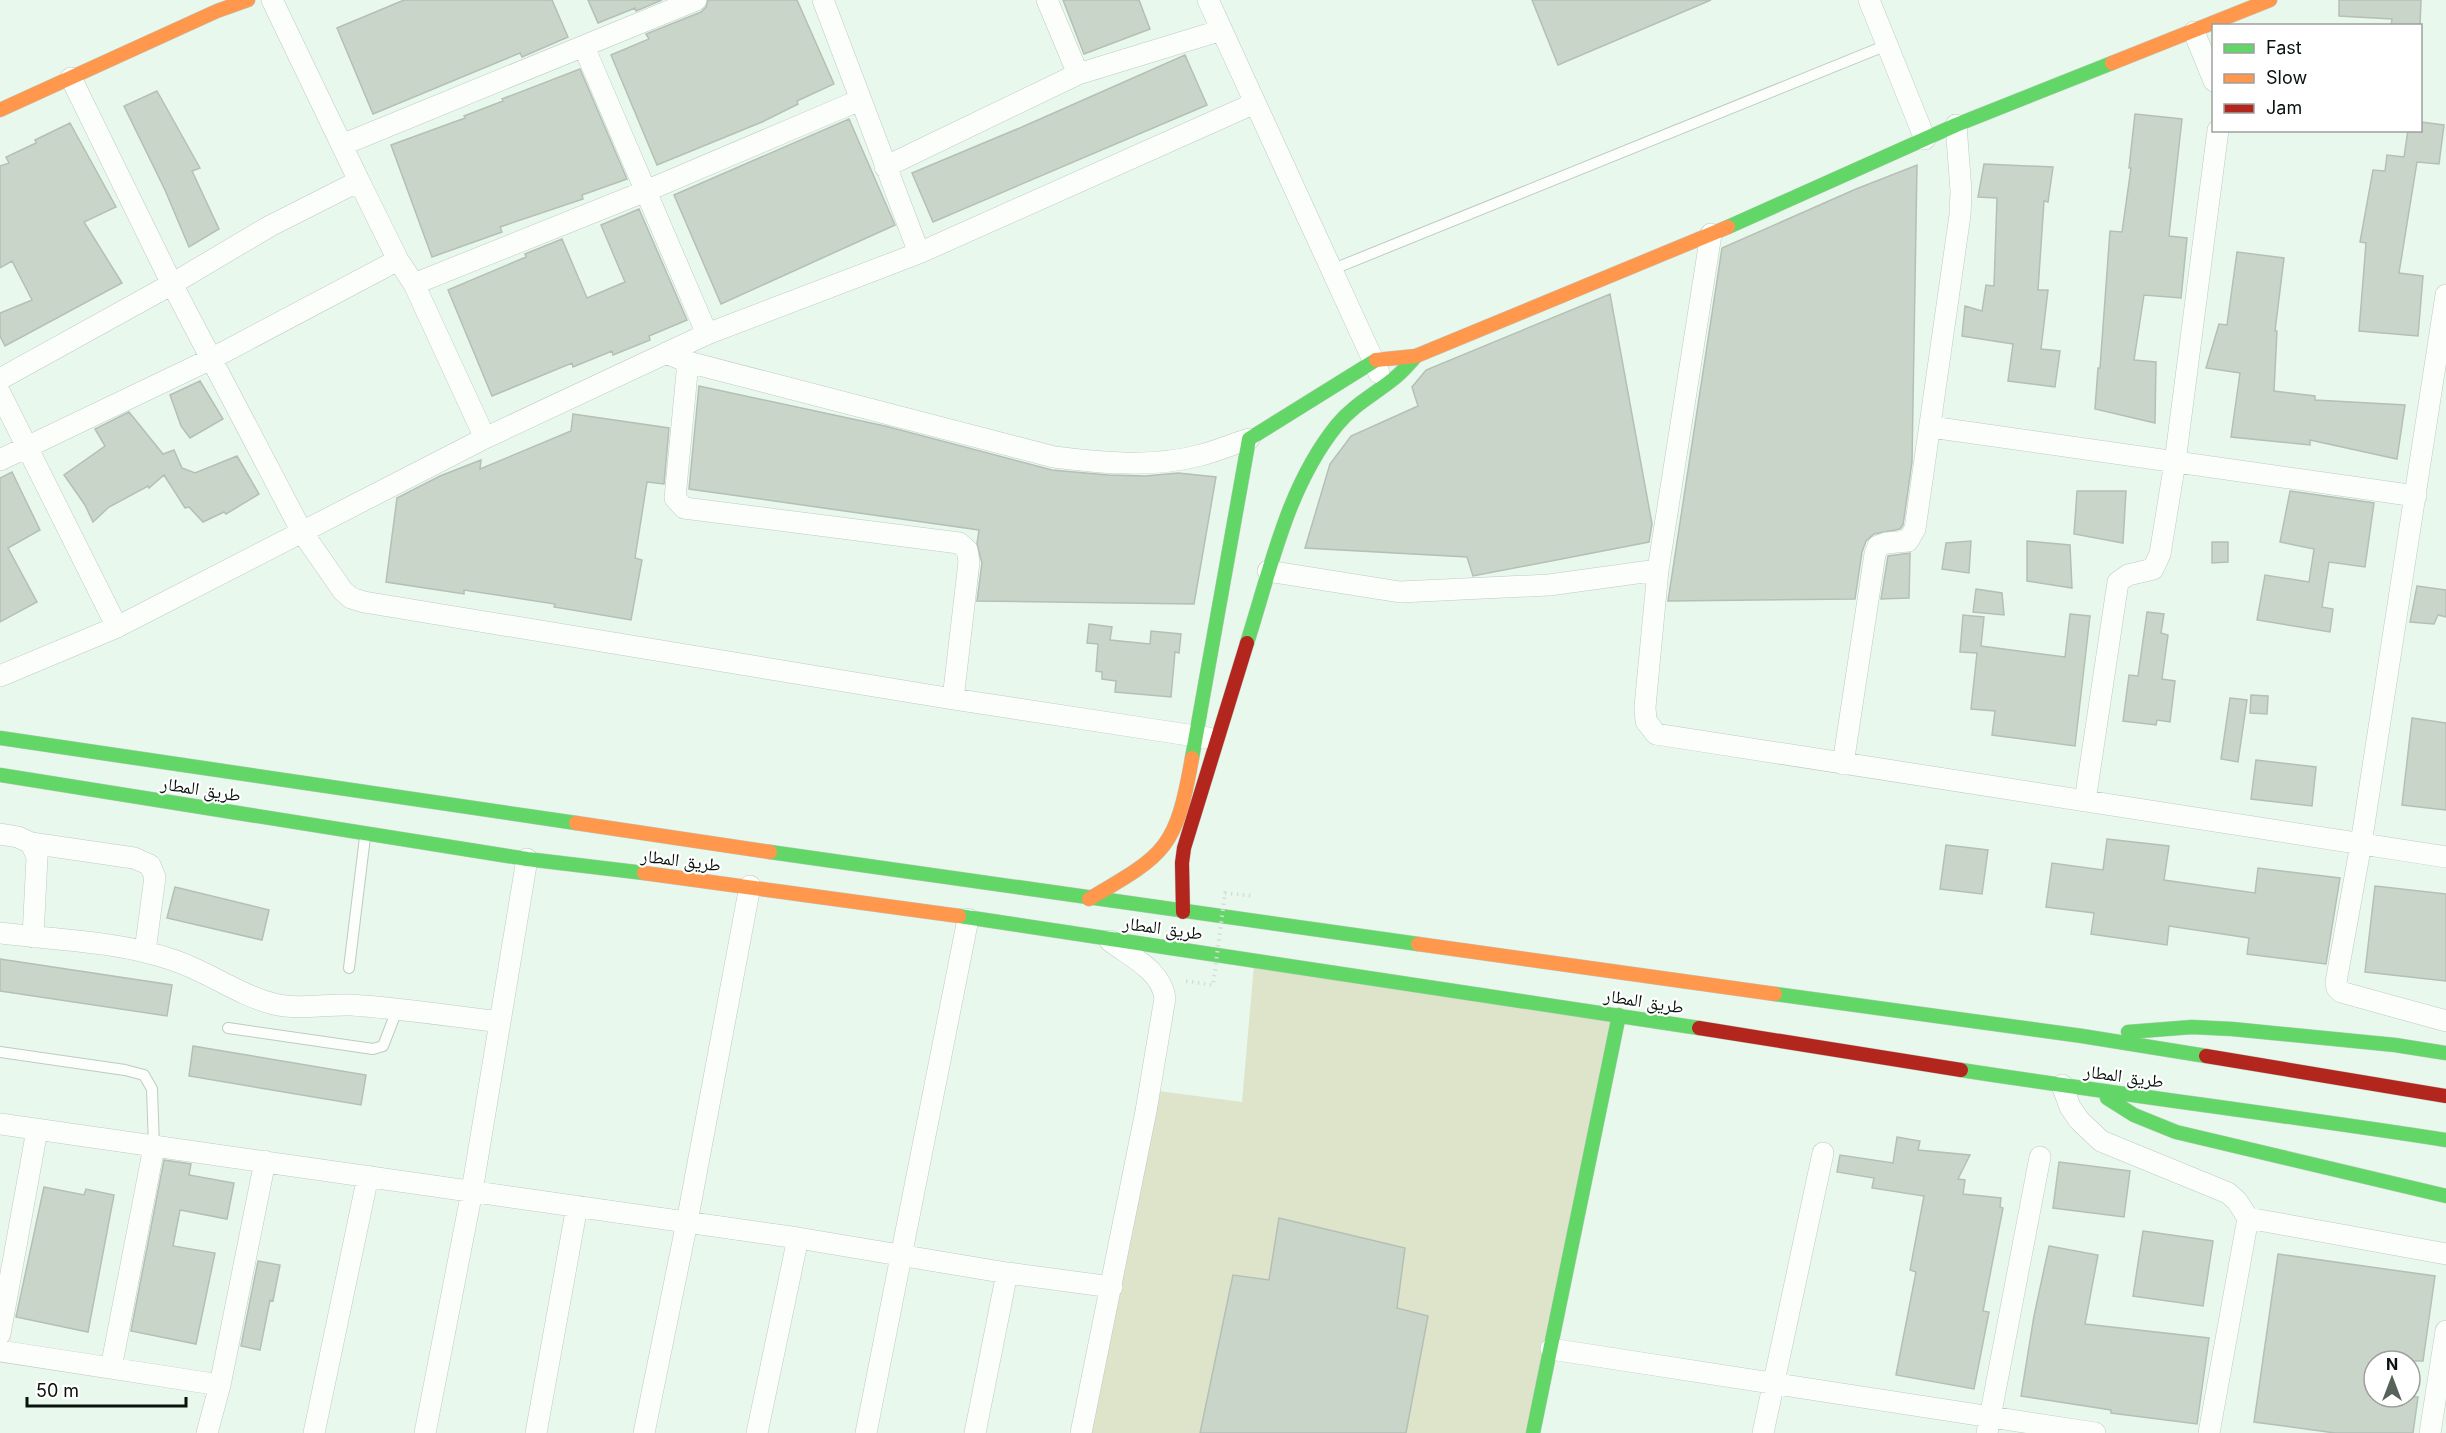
<svg xmlns="http://www.w3.org/2000/svg" width="2446" height="1433" viewBox="0 0 2446 1433" font-family="Inter,'Noto Naskh Arabic',sans-serif">
<style>
.green{fill:#dde4ca}
.building{fill:#cad5c9;stroke:#b5bfb5;stroke-width:1.5}
.lines{fill:none;stroke-linecap:round;stroke-linejoin:round}
.lane-casing{stroke:#becbc2;stroke-width:12}
.street-casing{stroke:#becbc2;stroke-width:22}
.fast-casing{stroke:#becbc2;stroke-width:15}
.slow-casing{stroke:#becbc2;stroke-width:15}
.jam-casing{stroke:#becbc2;stroke-width:15}
.lane{stroke:#fcfefc;stroke-width:10}
.street{stroke:#fcfefc;stroke-width:21}
.fast{stroke:#63d668;stroke-width:14}
.slow{stroke:#ff974d;stroke-width:14}
.jam{stroke:#b3261e;stroke-width:14}
.path-bridge{stroke:#d9ddda;stroke-width:4;stroke-dasharray:1.5 4.5;stroke-linecap:butt}
.labels{text-anchor:middle;dominant-baseline:central;stroke-width:4.5;stroke-linejoin:round;paint-order:stroke}
.street-label{font-size:18px;fill:#09120c;stroke:#fff}
</style>
<rect width="100%" height="100%" fill="#e8f8ed"/>
<path class="green" d="M1254,965l360,54 -88,414h-441l66,-343 91,12z"/>
<path class="building" d="M404,0h148l16,37 -46,20 -2,-4 -147,61 -36,-86z
M588,0h74l-26,11 -1,-3 -37,15z
M708,0h89l37,84 -37,17 1,3 -36,18 -105,43 -46,-110 38,-16 -3,-5 55,-22 5,-5z
M1063,0h76l11,29 -66,25z
M1532,0h179l-153,65z
M2339,0h82l-1,26h-29l1,-7 -53,-3z
M1185,55l22,50 -274,117 -21,-49 110,-46z
M580,69l47,110 -45,16 1,4 -83,28 2,5 -70,25 -41,-112 74,-27 -1,-2 39,-15 -1,-2z
M157,91l43,77 -8,3 27,58 -30,18 -24,-57 -41,-84z
M2135,114l47,5 -13,117 18,2 -6,60 -37,-3 -10,65 22,2 -1,61 -60,-14 3,-41h2l10,-137 12,1 9,-64h-2z
M849,119l46,106 -174,79 -47,-109z
M2421,122l23,3 -5,39 -22,-2 -18,111 24,3 -5,60 -59,-5 7,-88 -6,-1 13,-72 12,1 2,-16 17,2 4,-27h13z
M70,123l46,84 -32,15 38,61 -117,63 -5,-10v-23l32,-13 -20,-39 -12,7v-102l9,-3 -3,-6 30,-14 -1,-3z
M1984,164l69,3 -5,35 -4,-1 -6,89h10l-7,59 19,2 -5,36 -47,-6 5,-37 -51,-8 3,-30 17,5 4,-26 8,1 3,-88 -19,-1z
M1917,165l-5,297 -9,63 -3,4 -26,5 -8,7 -4,11 -7,47 -187,2 54,-353 134,-59z
M639,209l48,111 -38,16 1,4 -37,15 -1,-4 -39,16 -1,-4 -80,33 -44,-106 78,-33 -1,-3 37,-15 25,59 38,-16 -24,-57z
M2237,252l47,6 -9,73h2l-3,60 41,5v4l90,5 -8,54 -87,-19v5l-79,-8 9,-64 -34,-5 13,-44 8,1z
M1610,294l42,230 -3,18 -176,34 -6,-19 -162,-9 25,-84 21,-28 67,-30 -6,-19 14,-17z
M200,381l23,38 -33,19 -9,-12 -11,-31z
M699,386l186,40 167,44 56,5 38,1 32,-3 38,4 -22,127 -217,-3 5,-38 -5,-19 2,-14 -290,-41z
M129,412l34,42 11,-4 8,18 13,5 42,-17 22,38 -33,20 -2,-2 -21,10 -14,-15 -4,1 -21,-33 -15,13 -1,-2 -39,21 -16,15 -8,-17 -21,-30 41,-29 -10,-17z
M573,414l96,14 -5,56 -17,-2 -12,76 7,2 -11,60 -77,-13 1,-3 -91,-14v4l-78,-12 11,-84 43,-22 41,-16 -1,9 91,-38z
M12,472l28,58 -32,18 29,54 -37,20v-144z
M2077,491h49l-3,52 -49,-9z
M2290,491l84,12 -9,64 -36,-5 -7,45 11,2 -3,23 -73,-12 8,-45 44,7 5,-33 -34,-7z
M1971,541l-2,32 -27,-4 4,-26z
M2027,541l43,4 2,43 -45,-7z
M2212,542h16v20l-16,1z
M1910,553l-1,45 -28,1 7,-43z
M2417,586l29,4v27l-8,-2 -4,9 -24,-2z
M1976,589l26,4 2,22 -31,-3z
M2147,612l17,2 -3,19 7,2 -6,44 13,2 -5,41 -13,-2 -1,5 -33,-4 6,-46 9,1z
M2070,614l20,2 -15,130 -83,-11 3,-24 -24,-2 6,-56 -17,-1 3,-37 21,2 -3,29 84,11z
M1089,624l23,3 -2,13 40,4 1,-13 30,3 -2,19 -4,-1 -4,45 -56,-5 1,-11 -14,-2v-7l-6,-1 2,-27 -11,-1z
M2251,695l17,1 -1,18 -17,-1z
M2230,698l17,2 -9,62 -17,-3z
M2412,718l34,5v87l-44,-5z
M2256,760l60,7 -4,39 -61,-7z
M2107,839l62,7 -5,34 91,13 3,-25 82,10 -14,86 -79,-10 2,-16 -80,-12 -2,19 -76,-11 3,-21 -48,-6 6,-44 51,7z
M1946,845l42,5 -6,44 -42,-5z
M2375,886l71,8v87l-81,-9z
M175,887l94,23 -7,30 -95,-22z
M0,959l172,26 -5,31 -167,-25z
M193,1046l173,29 -5,30 -172,-29z
M1897,1137l23,4 -2,9 52,5 -12,24 7,1 -2,14 38,4 -1,9 3,1 -20,103 6,1 -15,77 -78,-14 20,-103 -6,-2 14,-74 -52,-8 2,-10 -37,-6 3,-17 53,8z
M164,1160l27,4 -2,11 45,8 -7,36 -47,-9 -7,36 42,7 -19,91 -65,-13z
M2059,1162l71,9 -6,46 -71,-9z
M44,1187l40,8 2,-6 28,6 -26,137 -72,-15z
M1279,1218l126,30 -8,60 31,8 -22,117h-206l33,-158 36,5z
M2143,1231l70,10 -10,65 -70,-10z
M2049,1246l49,9 -13,69 124,14 -12,86 -86,-11v-3l-90,-14 13,-80z
M2278,1254l157,22 -12,85h-49v36h44l-5,36h-78l-81,-11z
M258,1261l22,4 -7,36 -3,-1 -10,50 -19,-4z"/>
<g class="lines">
<defs>
<path id="lane" d="M1331,270l556,-225
M349,968l16,-131
M228,1028l145,21 10,-3 14,-36
M0,1052l125,18 19,5 8,14 2,58"/>
<path id="street" d="M272,0l87,181
M823,0l96,253
M1047,0l31,74
M1208,0l171,373
M1869,0l56,139
M2194,32l20,49
M584,47l123,287
M71,78l101,206 130,248 41,59 8,7 13,4 589,97 255,39
M342,145l354,-145
M885,167l193,-93 144,-44
M1711,234l-53,336 -13,137 1,14 10,13 790,123
M414,284l232,-93 214,-91
M2446,295l-85,549 -25,138 1,6 4,4 105,29
M666,353l22,9 366,95c48,6 99,11 147,-2 16,-4 32,-11 48,-16
M688,362l-13,136 9,10 275,35 8,7 2,12 -16,137
M0,379l172,-95 98,-58 89,-45 39,79 16,24 71,154
M0,393l117,234
M1931,427l485,69
M0,460l211,-101 187,-99
M1268,571l132,21 149,-7 109,-15
M0,676l117,-49 368,-189 222,-104 212,-81 336,-150
M1843,764l32,-210 3,-8 8,-3 22,-2 7,-12 45,-314 1,-24 -5,-66
M2085,801l33,-219 10,-7 25,-6 7,-15 15,-92 43,-332
M0,834l18,3 13,6 6,14 -4,80
M31,843l103,15 16,7 5,12 -10,74
M0,933c56,7 116,8 170,26 36,11 68,36 104,45 25,6 51,0 77,1 49,3 99,11 149,17
M2062,1085l8,22 9,13 22,21 127,52 9,8 11,17 -39,215
M0,1124l798,114 209,35 105,14
M2248,1218l198,36
M0,1334l37,-204
M1551,1349l544,84
M0,1351l220,34
M111,1368l43,-221
M207,1433l13,-48 45,-224
M314,1433l54,-257
M425,1433l47,-242 55,-332
M536,1433l41,-227
M644,1433l43,-211 63,-336
M757,1433l41,-195
M866,1433l102,-514
M975,1433l32,-160
M1081,1433l65,-322 19,-113c-4,-28 -34,-41 -55,-57
M1763,1433l60,-280
M1987,1433l53,-276
M2430,1433l16,-102"/>
<path id="fast" d="M1728,227l228,-102 156,-62
M1247,643c24,-75 40,-156 90,-218 17,-21 40,-32 60,-49 7,-6 13,-13 19,-20
M0,738l576,85
M1192,758l57,-319 127,-79
M0,775l527,84 117,14
M770,852l648,92
M959,916l740,112
M1775,994l307,42 124,20
M2128,1032l64,-5 40,2 163,16 51,8
M1961,1070c162,25 324,45 485,70
M2107,1098l27,17 42,17 270,64
M1533,1433l86,-418"/>
<path id="slow" d="M2112,63l158,-63
M0,110l217,-99 31,-11
M1376,360l40,-4 312,-129
M576,823l194,29
M644,873l315,43
M1089,899c77,-45 87,-50 103,-141
M1418,944l357,50"/>
<path id="jam" d="M1183,912l-1,-49 2,-15 63,-205
M1699,1028l262,42
M2206,1056l240,40"/>
</defs>
<use href="#lane" class="lane-casing"/>
<use href="#street" class="street-casing"/>
<use href="#fast" class="fast-casing"/>
<use href="#slow" class="slow-casing"/>
<use href="#jam" class="jam-casing"/>
<use href="#lane" class="lane"/>
<use href="#street" class="street"/>
<use href="#fast" class="fast"/>
<use href="#slow" class="slow"/>
<use href="#jam" class="jam"/>
<path class="path-bridge" d="M1186,981l27,4 12,-92 27,3"/>
</g>
<g class="labels">
<g class="street-label">
<text transform="translate(201 789) rotate(9)">طريق المطار</text>
<text transform="translate(681 860) rotate(7)">طريق المطار</text>
<text transform="translate(1163 928) rotate(8)">طريق المطار</text>
<text transform="translate(1644 1001) rotate(9)">طريق المطار</text>
<text transform="translate(2124 1076) rotate(8)">طريق المطار</text>
</g>
</g>
<rect x="2212" y="24" width="210" height="108" fill="#ffffff" stroke="#9da09e" stroke-width="1.5"/>
<rect x="2224" y="44" width="30" height="9" fill="#63d668" stroke="#9da09e" stroke-width="1.5"/>
<text x="2266" y="54" font-size="18" fill="#09120c">Fast</text>
<rect x="2224" y="74" width="30" height="9" fill="#ff974d" stroke="#9da09e" stroke-width="1.5"/>
<text x="2266" y="84" font-size="18" fill="#09120c">Slow</text>
<rect x="2224" y="104" width="30" height="9" fill="#b3261e" stroke="#9da09e" stroke-width="1.5"/>
<text x="2266" y="114" font-size="18" fill="#09120c">Jam</text>
<g transform="translate(2392 1379)"><circle r="28" fill="#ffffff" stroke="#9da09e" stroke-width="1.5"/>
<path d="M0-4.5L10 22L0 15L-10 22Z" fill="#57625b"/>
<text y="-9" font-size="16" font-weight="bold" text-anchor="middle" fill="#09120c">N</text>
</g>
<path d="M27 1397v9h159v-9" fill="none" stroke="#09120c" stroke-width="3"/>
<text x="36" y="1397" font-size="18" fill="#09120c" stroke="#ffffff" stroke-width="4.5" paint-order="stroke">50 m</text>
</svg>
